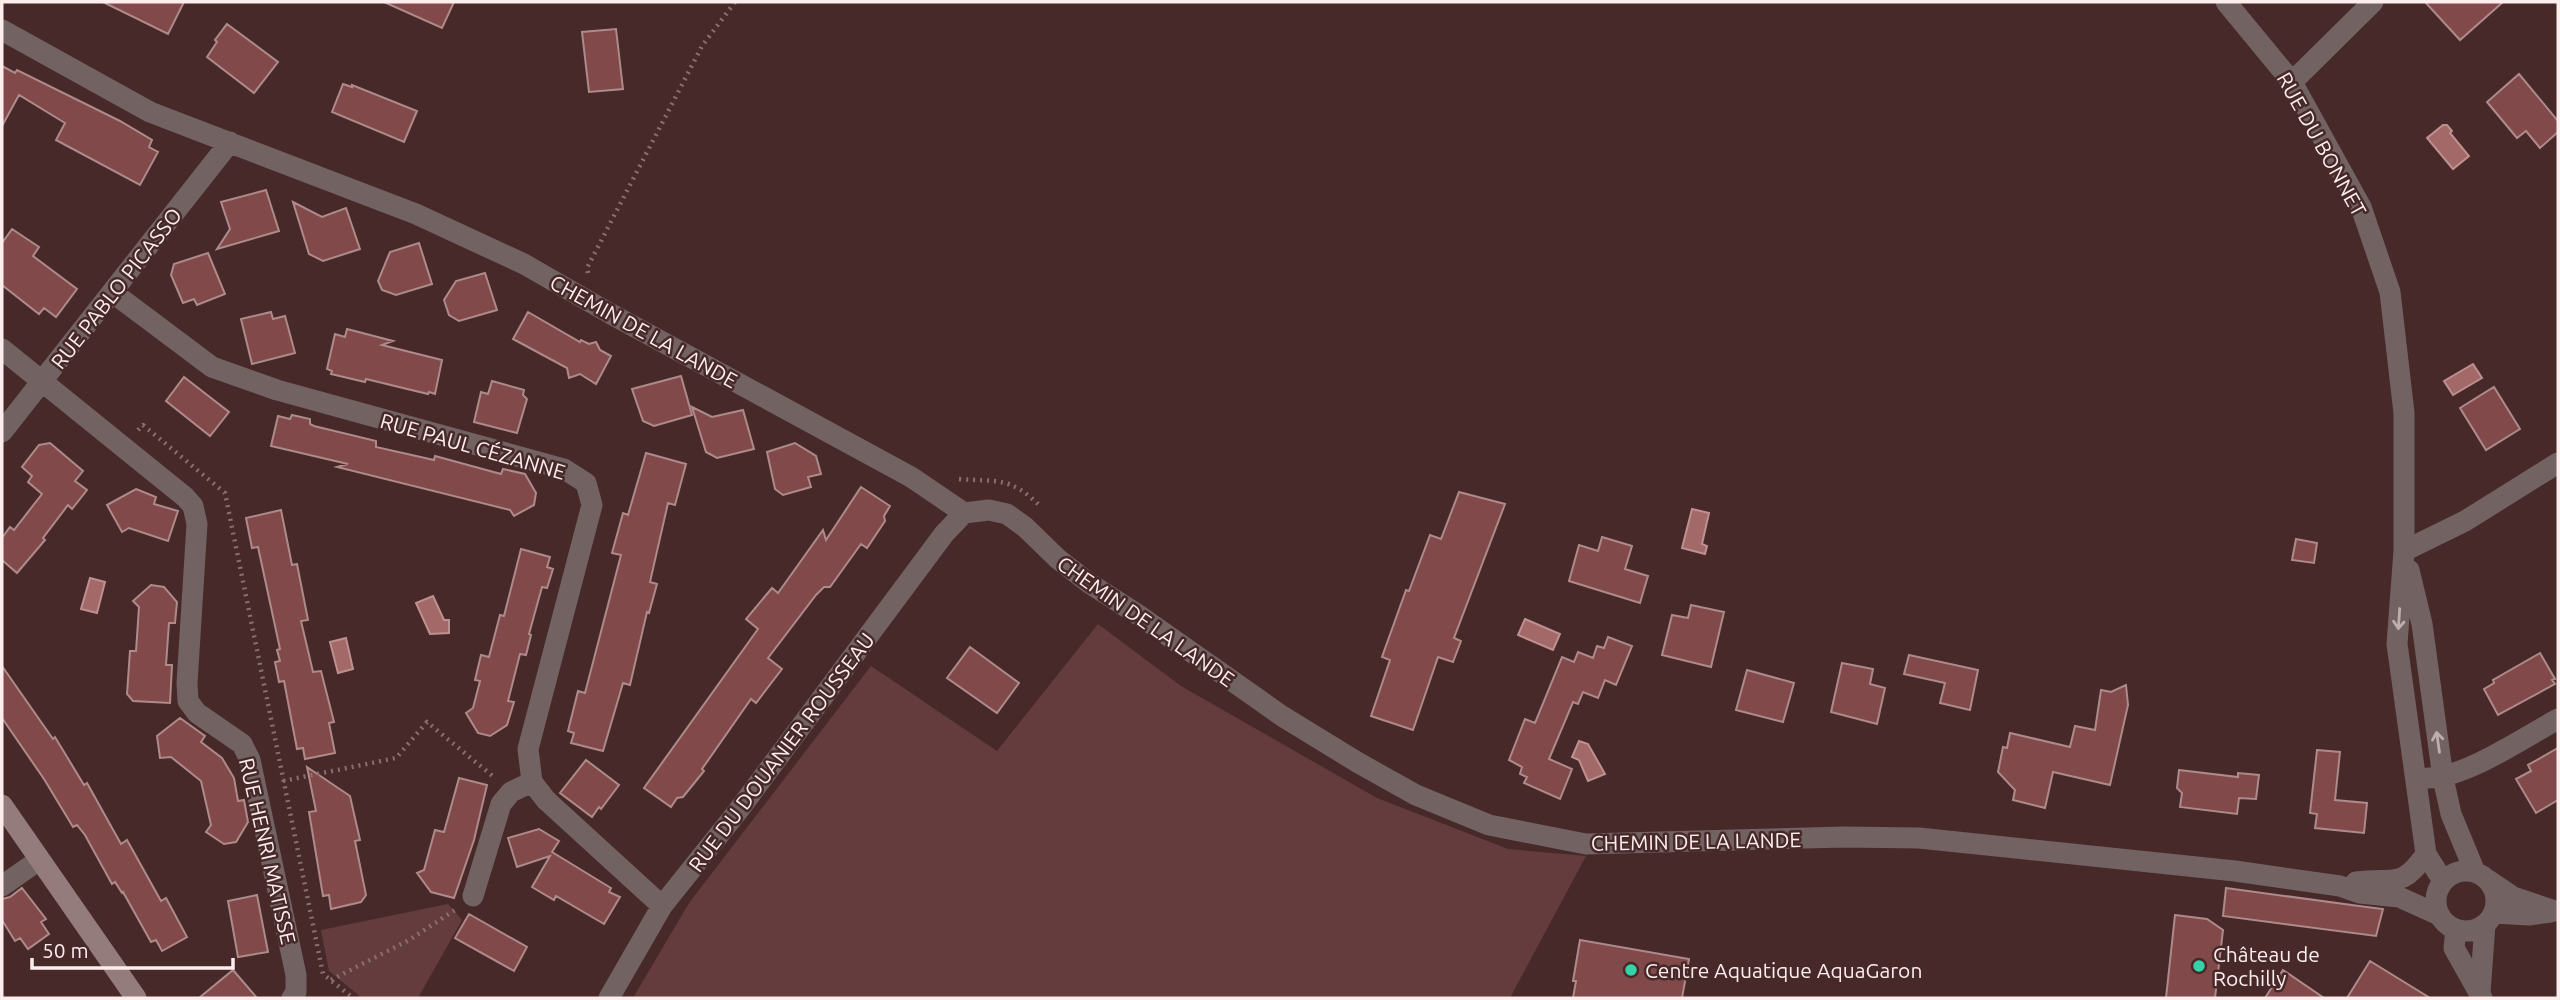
<svg xmlns="http://www.w3.org/2000/svg" width="2560" height="1000" viewBox="0 0 2560 1000" font-family="Ubuntu,sans-serif">
<style>
.green{fill:#653c3d}
.water{fill:#a36868;stroke:#be9090;stroke-width:2}
.building{fill:#81494a;stroke:#ae8a8a;stroke-width:2}
.lines{fill:none;stroke-linecap:round;stroke-linejoin:round}
.path{stroke:#886f6f;stroke-width:4.5;stroke-dasharray:2 5;stroke-linecap:butt}
.street{stroke:#726262;stroke-width:21}
.secondary{stroke:#947c7c;stroke-width:21}
.oneway{stroke:#beaeae}
.poi-dot{fill:#34d4a8;stroke:#472929;stroke-width:2.5}
.labels{text-anchor:middle;dominant-baseline:central;stroke-width:5;stroke-linejoin:round;paint-order:stroke}
.street-label{font-size:21px;fill:#fdeded;stroke:#472929}
.poi-label{font-size:21px;fill:#fdeded;stroke:#472929;text-anchor:start}
</style>
<rect width="100%" height="100%" fill="#472929"/>
<path class="green" d="M1098,624l83,62 196,112 131,51 78,7 -76,142h-877l56,-95 182,-237 126,85z
M448,904l14,16 -44,78h-56l-33,-27 -8,-41z"/>
<path class="water" d="M2443,125h4l5,6 -2,2 19,23 -16,13 -26,-31z
M2473,364l9,14 -29,17 -9,-14z
M1692,509l17,4 -7,31 5,2 -2,8 -23,-6z
M90,578l15,4 -8,31 -16,-4z
M433,596l11,24h5v13l-19,1 -14,-31z
M1525,619l35,15 -7,16 -35,-15z
M346,638l7,31 -15,4 -8,-31z
M1579,741l9,3 17,30 -17,7 -9,-21 -7,-3z"/>
<path class="building" d="M103,2h81l-16,32z
M384,2h70l-12,26z
M2425,2h78l-43,38z
M227,24l51,38 -24,31 -47,-36 10,-15 -2,-2z
M616,29l7,60 -34,3 -7,-60z
M2,66l13,7 2,-3 103,51 32,19 -3,7 9,5 -18,33 -84,-45 9,-17 -46,-28 -17,31z
M2519,74l39,47v11l-18,16 -14,-17 -9,7 -30,-36z
M343,84l9,3v-2l65,26 -13,31 -72,-30z
M266,190l13,41 -62,18 13,-20 -9,-27z
M293,202l29,15 24,-9 14,41 -37,12 -14,-7z
M12,229l27,18 -6,9 44,33 -21,28 -12,-9 -5,6 -37,-29v-42z
M419,243l13,41 -36,11 -14,-5 -4,-9 12,-29z
M208,253l17,41 -28,11 -3,-6 -11,4 -12,-28 3,-11z
M485,273l12,37 -38,11 -10,-6 -5,-15 12,-19z
M271,312l2,7 12,-3 10,37 -43,11 -11,-45z
M528,312l52,30 1,-2 8,4 7,-2 4,8 11,6 -15,28 -16,-10 -11,4 -2,-10 -54,-29z
M347,329l46,12 -11,4 60,15 -7,34 -6,-2 -1,2 -62,-15 -1,3 -34,-8 1,-3 -5,-2 8,-35 10,3z
M681,376l11,39 -38,11 -11,-5 -11,-32z
M184,377l45,35 -19,24 -44,-35z
M492,381l32,9 -1,5 4,4 -10,34 -43,-11 7,-30 7,2z
M2494,387l26,42 -34,21 -26,-42z
M692,407l20,10 31,-7 11,39 -37,9 -11,-6z
M292,415l18,4v5l4,2 62,15v6l58,13 1,-4 66,18 2,-5 22,5 11,19 -2,12 -20,11 -4,-6 -173,-43 11,-3 -77,-18 7,-30 12,3z
M50,443l33,28 -8,10 12,9 -15,19 -4,-4 -25,33 2,2 -28,33 -15,-13v-22l8,-11 4,3 28,-36 -14,-12 4,-6 -10,-9 17,-22z
M795,443l21,13 5,18 -13,3 3,10 -28,8 -8,-6 -8,-37z
M646,453l40,11 -11,41 -7,-2 -18,79 7,2 -8,29 -2,-1 -17,73 -7,-2 -20,68 -32,-8 3,-10 -6,-2 10,-40 7,2 36,-138 -9,-2 11,-40 5,2z
M861,487l29,19 -6,10 1,5 -18,27 -6,-4 -31,43h-6l-8,8 -48,63 14,11 -26,34 -5,-4 -49,70 2,2 -21,26 -6,1 -6,9 -27,-19 114,-159 -12,-10 26,-31 6,5 45,-63 3,10z
M136,489l20,8 -2,7 24,7 -10,30 -39,-13 -7,4 -15,-27z
M1459,492l46,12 -51,134 7,3 -8,21 -15,-5 -25,73 -42,-14 19,-56 -8,-3 24,-67 3,1 21,-56 11,4z
M281,510l11,55 5,-1 11,56 -7,1 12,51 8,-1 13,51 -5,1 6,30 -30,6 -2,-11 -6,1 -13,-68 -5,1 -4,-20 5,-1 -3,-11 3,-1 -22,-102 -6,1 -6,-30z
M1602,537l30,9 -7,23 23,7 -8,27 -71,-22 10,-36 19,6z
M2296,539l21,4 -3,20 -22,-3z
M521,549l29,8 -3,10 6,2 -6,19 -5,-1 -13,47 2,1 -5,20 -6,-1 -12,47 6,1 -7,23 -17,11 -12,-3 -12,-20 7,-5 7,-27 -5,-1 6,-25 8,2 11,-42 4,1z
M151,585l13,2 13,15 -2,21h-6l-3,42h6l-2,38 -37,-2 -6,-7 3,-43h6l3,-44 -6,-6z
M1691,605l33,7 -13,55 -49,-12 10,-40 16,3z
M1608,637l24,9 -16,39 -11,-5 -7,18 -15,-6 -5,12 -5,-2 -24,57 23,10 -12,30 -36,-16 3,-6 -7,-3 2,-7 -13,-7 16,-41 10,4 27,-66 12,5 4,-10 15,6 4,-12 7,2z
M970,647l49,36 -22,30 -50,-35z
M2540,653l15,26 -3,1 3,4 -57,31 -14,-26 10,-6 -1,-3z
M1909,655l69,15 -8,40 -30,-7 5,-20 -41,-9z
M1842,663l31,6 -3,15 15,4 -8,36 -46,-12z
M2,666l51,73 2,-2 29,48 3,-2 34,61 6,-4 34,61 5,-3 21,39 -25,14 -6,-11 -5,2 -28,-50 -1,1 -7,-11 -3,2 -27,-49 -8,-10 -4,2 -29,-48 -42,-61z
M1747,670l47,13 -11,39 -47,-12z
M2126,685l2,20 -18,80 -57,-13 -8,36 -32,-8 2,-10 -17,-18 5,-25 4,1 3,-15 60,14 5,-21 20,4 6,-40 10,2z
M180,718l25,18 -4,6 21,16 12,20 4,23 6,-1 4,22 -12,20 -12,2 -18,-12 5,-7 -10,-44 -30,-24 -11,1 -3,-22z
M2558,748v52l-22,13 -20,-34 15,-8 -3,-6z
M2317,750l23,2 -5,48 32,3 -3,30 -49,-5 2,-14 -7,-1z
M586,760l33,25 -18,24 -2,-2 -7,10 -32,-24z
M307,767l43,29 10,44 -5,1 11,54 -5,7 -30,7 -2,-14 -6,1 -14,-84 7,-1z
M2179,770l59,7v-4l21,2 -3,24 -17,-1 -2,16 -57,-7 2,-14 -5,-5z
M459,778l28,7 -13,55 -20,58 -23,-6 -14,-19 7,-3 11,-40 9,2z
M539,829l20,12 -7,11 59,36 -2,4 11,5 -16,27 -48,-28 -2,4 -22,-13 18,-31 -33,11 -9,-29z
M22,888l24,31 -5,3 8,12 -21,15 -8,-11 -5,3 -13,-21v-21l8,-2z
M2226,888l133,18 24,3 -7,27 -153,-20z
M257,895l11,57 -30,5 -10,-56z
M469,914l58,33 -13,24 -59,-33z
M2175,915l32,4 16,11 -8,68h-49z
M1580,940l109,19 -7,39h-109l3,-17h-3z
M2370,961l60,37h-83z
M233,970l24,28h-58z
M2283,970l41,28h-59z"/>
<g class="lines">
<path class="path" d="M588,273l-1,-5 115,-222 33,-44
M138,430l5,-5 82,68 98,481 30,24
M959,479c38,3 51,-3 81,27
M283,781l113,-23 31,-36 68,56
M331,980l78,-40 46,-30"/>
<path class="street" d="M2226,2l66,80 69,125 29,85 14,121v138l-7,93 29,210 17,27
M2,30l148,82 266,102 108,50 87,50 300,163 53,36 25,-3 18,4 18,13 33,32 31,24 51,33 142,100 75,46 59,33 73,30 97,19 258,-7 75,1 316,33 105,15 20,7 39,4 40,18
M2292,82l81,-80
M112,292l100,75 65,23 287,79 22,14 6,22 -64,244 4,33 14,18 116,106
M2,349l183,148 8,9 4,18 -10,159 1,18 9,12 45,31 8,16 46,215v17l-4,6
M2,432l228,-290
M2404,551l61,-30 93,-58
M2409,570l13,54 21,154 8,36 24,58
M2428,778c39,-1 95,-40 130,-59
M2436 901a30 30 0 1 1 60 0a30 30 0 1 1-60 0Z
M2488,880l25,17 42,14
M2356,882c38,-5 45,8 70,-28
M2,886l37,-26
M473,896l28,-92 10,-12 21,-10
M2494,913l35,2 22,-3
M2456,929l-2,19 28,50
M2480,993l5,-69
M609,998l53,-92 76,-95 206,-277 20,-21"/>
<path class="secondary" d="M2,805l134,193"/>
</g>
<defs><path id="oneway-shaft" d="M-6 0H5M1.5-3L5.5 0L1.5 3" fill="none" stroke-width="1.6" stroke-linecap="round" stroke-linejoin="round" transform="scale(1.75)"/></defs>
<g class="oneway">
<use href="#oneway-shaft" transform="translate(2399 619) rotate(94)"/>
<use href="#oneway-shaft" transform="translate(2438 742) rotate(-98)"/>
</g>
<g class="poi-dot">
<circle cx="2199" cy="966" r="7"/>
<circle cx="1631" cy="970" r="7"/>
</g>
<g class="labels">
<g class="street-label">
<text transform="translate(2322 144) rotate(61)">RUE DU BONNET</text>
<text transform="translate(116 288) rotate(-52)">RUE PABLO PICASSO</text>
<text transform="translate(644 331) rotate(29)">CHEMIN DE LA LANDE</text>
<text transform="translate(473 446) rotate(16)">RUE PAUL CÉZANNE</text>
<text transform="translate(1146 621) rotate(35)">CHEMIN DE LA LANDE</text>
<text transform="translate(781 752) rotate(-53)">RUE DU DOUANIER ROUSSEAU</text>
<text transform="translate(1696 841) rotate(-1)">CHEMIN DE LA LANDE</text>
<text transform="translate(268 851) rotate(77)">RUE HENRI MATISSE</text>
</g>
<g class="poi-label">
<text x="2213" y="954">Château de<tspan x="2213" dy="24">Rochilly</tspan></text>
<text x="1645" y="970">Centre Aquatique AquaGaron</text>
</g>
</g>
<rect width="2560" height="1000" fill="none" stroke="#fdeded" stroke-width="7"/>
<path d="M32 958v10h201v-10" fill="none" stroke="#fdeded" stroke-width="3.5"/>
<text x="42" y="958" font-size="21" fill="#fdeded" stroke="#472929" stroke-width="5" paint-order="stroke">50 m</text>
</svg>
